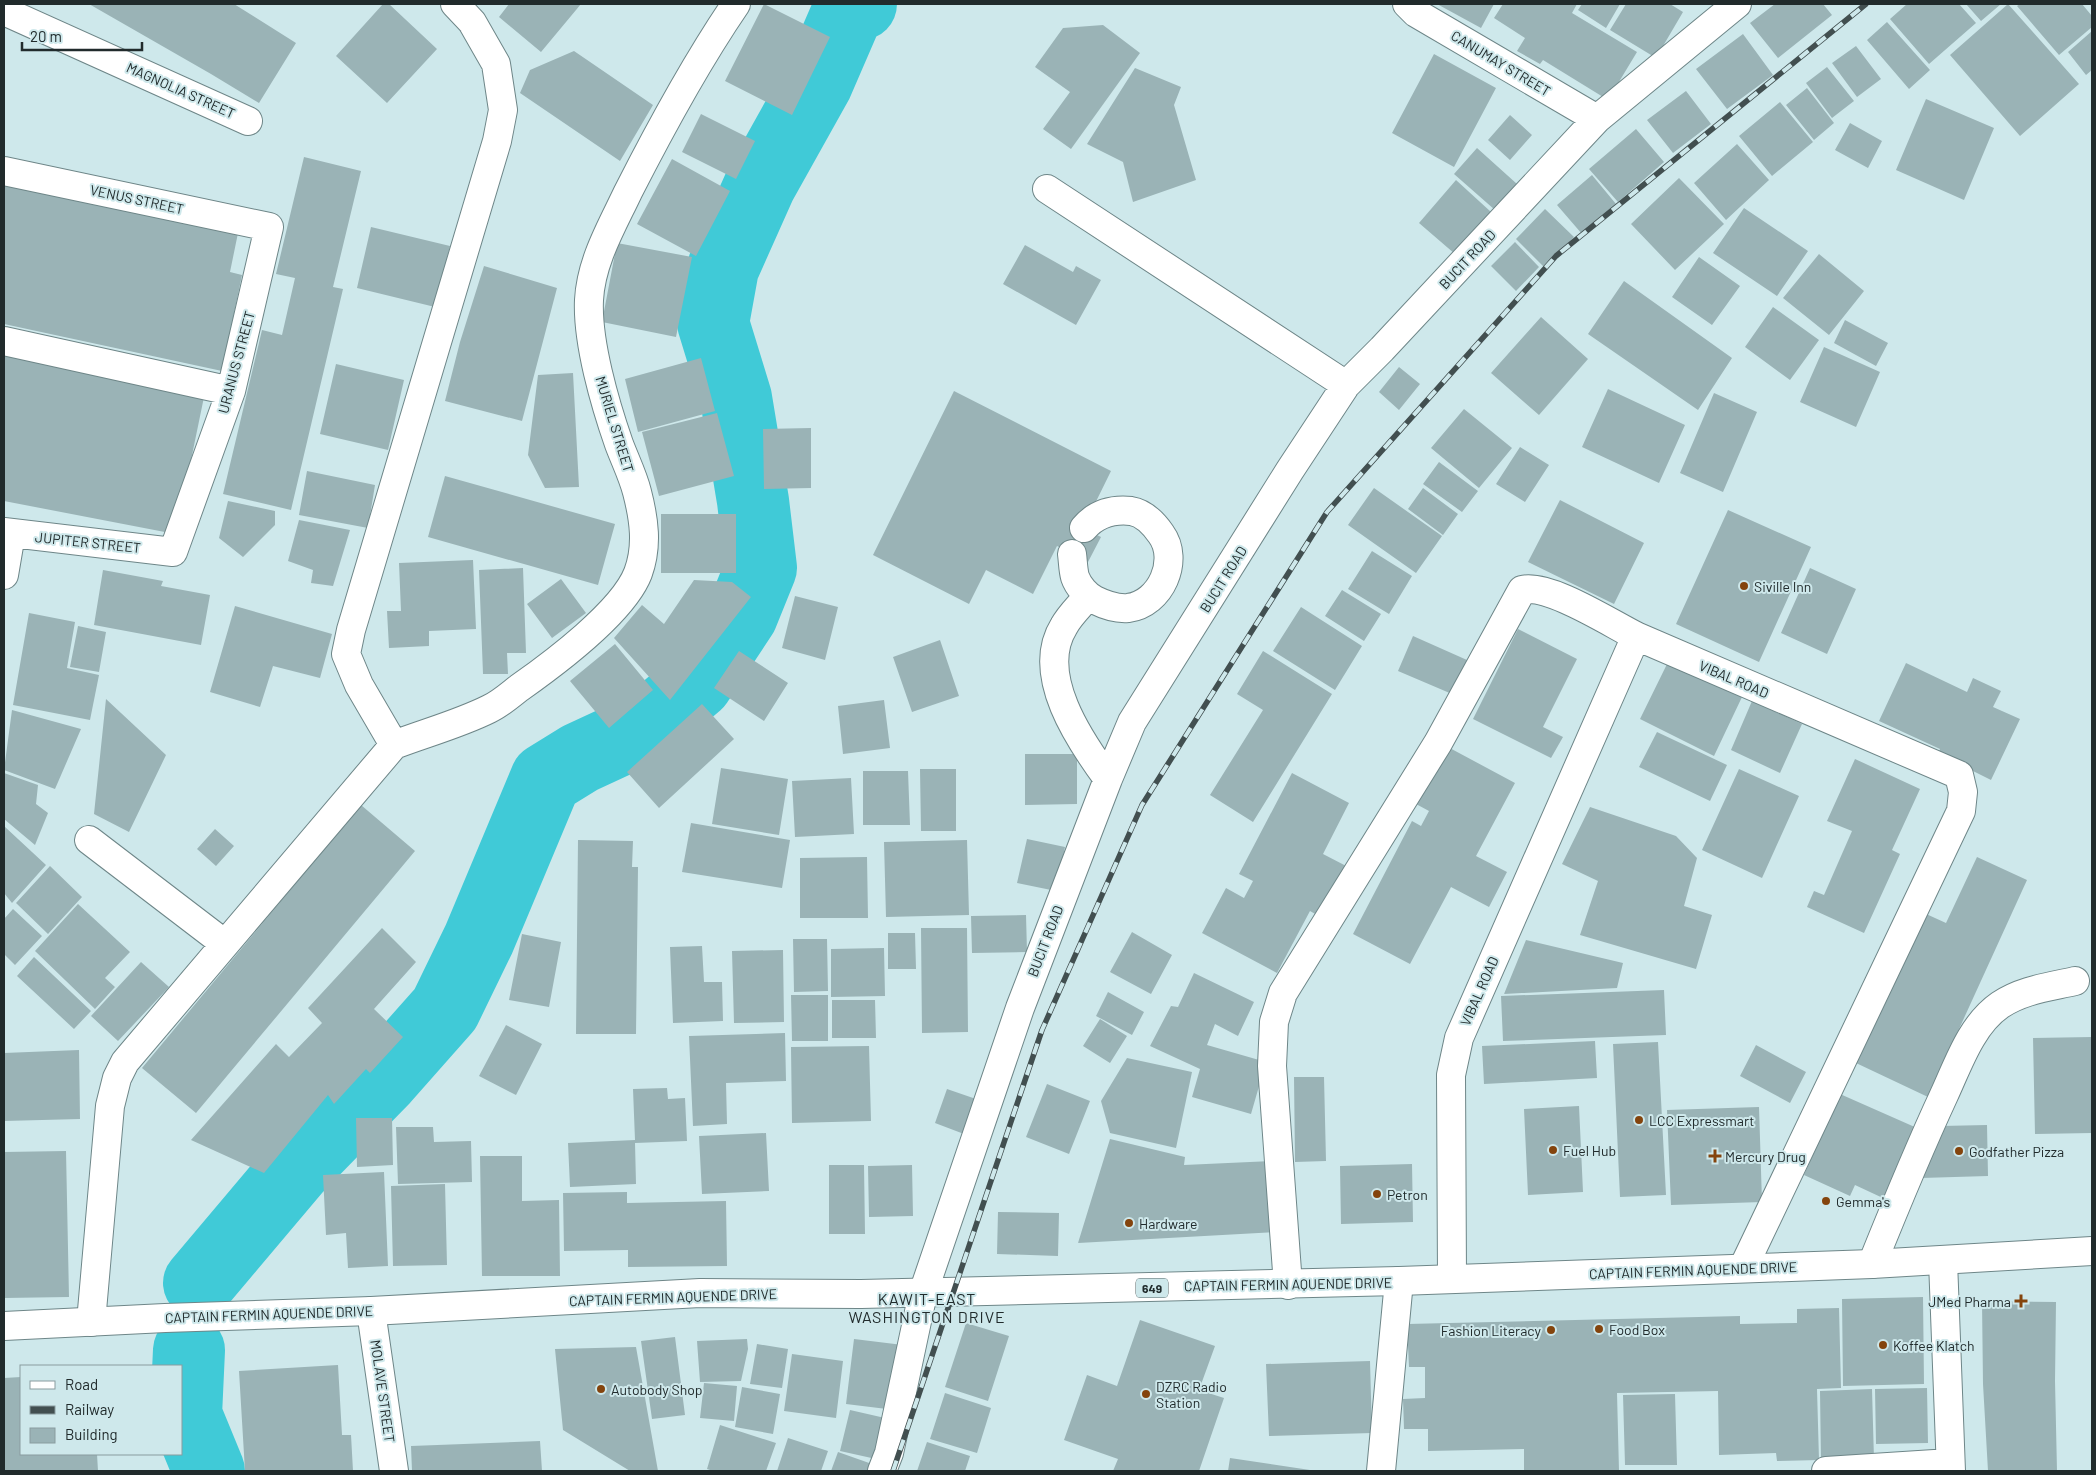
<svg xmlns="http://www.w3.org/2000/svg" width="2096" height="1475" viewBox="0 0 2096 1475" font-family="Barlow,sans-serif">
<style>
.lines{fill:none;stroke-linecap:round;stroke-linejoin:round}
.river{stroke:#40cad7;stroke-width:72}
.building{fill:#9ab3b6}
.minor-casing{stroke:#6e8688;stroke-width:30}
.major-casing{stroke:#6e8688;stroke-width:30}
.minor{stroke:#fff;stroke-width:28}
.major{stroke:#fff;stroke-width:28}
.rail-casing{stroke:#424f50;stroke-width:5.5}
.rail{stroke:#cee8eb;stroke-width:4;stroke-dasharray:11;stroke-linecap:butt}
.poi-dot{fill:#84440d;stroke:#cee8eb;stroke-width:2}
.labels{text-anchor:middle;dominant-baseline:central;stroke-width:4;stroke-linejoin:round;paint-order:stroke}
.shield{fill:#cee8eb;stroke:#556465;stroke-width:1}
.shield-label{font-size:12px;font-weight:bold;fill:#212b2c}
.street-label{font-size:14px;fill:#212b2c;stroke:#cee8eb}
.poi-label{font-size:14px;fill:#212b2c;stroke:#cee8eb;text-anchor:start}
.quarter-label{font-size:16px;letter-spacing:1px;fill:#212b2c;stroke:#cee8eb}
</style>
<rect width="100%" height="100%" fill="#cee8eb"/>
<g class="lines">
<path class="river" d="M199,1283l97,-115 88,-90 61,-69 34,-70 67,-160 34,-21 54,-25 31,-23 32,-27 45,-68 19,-47 -8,-67 -17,-103 -23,-75 10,-55 37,-83 57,-102 32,-74 12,-5
M189,1350l-3,65 23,56"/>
</g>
<path class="building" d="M89,4h145l62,39 -37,60 -48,-29z
M383,4h6l48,45 -50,54 -51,-47z
M509,4h72l-40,48 -42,-35z
M764,4l66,33 -38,78 -67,-34z
M1437,4h57l-13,24z
M1503,4h74l-5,9 65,39 -29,48 -65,-40 -3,4 -23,-13 8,-13 -31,-20z
M1582,4h38l-14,24 -28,-18z
M1626,4h44l13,8 -27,46 -46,-28z
M1775,4h48l9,11 -54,43 -28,-35z
M1907,4h52l17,19 -47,41 -39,-45z
M1966,4h35l-20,17z
M2008,4l71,80 -59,52 -70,-81z
M2020,4h62l10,12v11l-33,28 -42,-49z
M1887,22l43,48 -21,19 -42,-49z
M1103,25l37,28 -69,96 -28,-20 27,-37 -35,-25 28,-39z
M2092,31v39l-6,5 -18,-23z
M1743,34l30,41 -46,34 -31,-40z
M1856,46l25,33 -24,18 -25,-34z
M574,51l79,54 -33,56 -100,-68 10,-23z
M1434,54l62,34 -42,79 -62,-34z
M1827,67l27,34 -22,17 -26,-35z
M1135,68l46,19 -7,18 22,75 -63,22 -10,-40 -36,-18z
M1807,88l27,35 -20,17 -28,-35z
M1686,91l25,33 -38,29 -26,-33z
M1926,99l68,29 -30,72 -68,-30z
M1780,102l33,40 -41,34 -33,-40z
M701,114l54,27 -19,38 -54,-27z
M1510,115l22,20 -22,25 -22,-20z
M1850,123l32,18 -14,27 -33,-18z
M1636,129l28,33 -46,40 -29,-33z
M1737,144l32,36 -43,40 -32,-37z
M1477,148l40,36 -22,26 -41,-36z
M304,157l57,14 -28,116 10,2 -52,221 -68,-16 39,-164 20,5 13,-57 -19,-4z
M672,159l58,32 -34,65 -59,-32z
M1592,175l24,29 -34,30 -25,-29z
M1679,178l45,46 -49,46 -44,-46z
M1456,180l35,32 -36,42 -36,-31z
M4,183l234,50 -8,39 12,3 -20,96 -218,-47z
M1744,208l64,43 -31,45 -64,-43z
M1545,209l29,28 -29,31 -29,-29z
M371,227l79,19 -15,61 -78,-19z
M1515,242l24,25 -23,24 -25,-25z
M617,243l75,14 -16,80 -74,-15z
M1025,245l48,27 3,-6 25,14 -25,45 -73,-41z
M1819,254l45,37 -35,44 -46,-37z
M1699,257l41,29 -28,39 -40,-28z
M484,266l73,22 -35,133 -77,-20 15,-59z
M1624,281l108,77 -34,52 -110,-76z
M1773,307l46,33 -29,40 -45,-33z
M1541,317l47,42 -49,56 -48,-42z
M1845,320l43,23 -12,23 -42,-23z
M1824,347l56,25 -24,55 -56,-25z
M4,355l200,42 -13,63 -21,73 -166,-32z
M701,358l14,53 -77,21 -13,-53z
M336,364l68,16 -16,70 -68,-16z
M1399,367l21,17 -21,26 -20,-18z
M573,373l6,114 -34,1 -17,-33 10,-80z
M1608,389l77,36 -26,58 -77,-36z
M954,391l157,80 -28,57 18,9 -13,25 -31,-16 -24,48 -47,-24 -17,34 -96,-49z
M1714,393l43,19 -34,80 -43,-19z
M1464,409l48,39 -33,40 -48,-40z
M717,413l17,63 -75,20 -17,-64z
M811,428v60l-47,1 -1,-60z
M1520,447l29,18 -24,37 -29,-18z
M1439,462l39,29 -16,21 -39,-28z
M307,471l68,14 -7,43 -69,-13z
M445,476l170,48 -17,61 -170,-48z
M1374,488l68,48 -26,37 -68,-48z
M1423,488l35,26 -15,21 -35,-26z
M1560,500l84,43 -30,61 -86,-42z
M228,501l47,10v14l-32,32 -24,-19z
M1728,510l83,37 -52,115 -83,-38z
M661,514h75v59h-75z
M299,520l51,10 -17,56 -22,-3 2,-13 -25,-9z
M1372,551l40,25 -23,38 -41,-25z
M473,560l3,69 -47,2v15l-40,2 -2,-37h14l-2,-48z
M523,568l3,85h-19l1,21h-25l-4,-104z
M1810,568l46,21 -29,65 -46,-21z
M103,570l60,11 -2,5 49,9 -9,50 -107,-20z
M561,579l25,34 -34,25 -25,-34z
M694,580l38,2 19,15 -81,103 -56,-62 28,-33 22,19z
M1342,590l39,24 -17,27 -39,-25z
M795,596l43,11 -13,53 -43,-12z
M235,606l97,28 -12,44 -47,-12 -13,41 -50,-15z
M1301,607l61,39 -27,44 -62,-39z
M29,613l46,9 -8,46 32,7 -9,45 -77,-15z
M78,626l28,6 -7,40 -29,-5z
M1518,629l59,30 -34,68 20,10 -12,21 -78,-39z
M1413,636l54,24 -15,34 -54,-23z
M940,640l19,56 -47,16 -19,-55z
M615,644l38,46 -44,38 -39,-47z
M739,651l49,32 -24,38 -50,-33z
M1263,651l69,43 -79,128 -43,-27 53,-85 -26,-16z
M1669,660l73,37 -28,59 -74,-37z
M1906,663l61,29 6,-14 28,13 -8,16 27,12 -29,61 -26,-13 -30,-7 5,-11 -61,-28z
M106,699l60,56 -37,77 -35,-18z
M884,700l6,48 -47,6 -5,-48z
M1752,701l50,23 -22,49 -49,-23z
M702,704l32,35 -75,69 -32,-36z
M12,710l69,19 -26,60 -51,-19z
M1657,732l70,33 -17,36 -71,-34z
M1446,746l69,37 -39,73 31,16 -18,35 -38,-20 -41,77 -57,-30 59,-113 9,5 8,-15 -13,-7z
M1025,754h52v50l-52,1z
M1855,759l65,30 -28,61 8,4 -36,79 -57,-26 7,-16 10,4 28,-64 -25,-10z
M721,768l67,11 -9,56 -67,-11z
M920,769h36v62h-35z
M1739,769l60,27 -37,82 -60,-28z
M863,771h45l2,54h-47z
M4,773l34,12 -2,19 12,9 -13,32 -31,-26z
M1292,773l57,30 -26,51 27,14 -26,51 -14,-8 -33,62 -75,-40 24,-45 18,10 9,-17 -14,-7z
M851,778l3,56 -59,3 -3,-56z
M361,805l54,46 -219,262 -54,-45z
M1590,807l86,29 21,22 -13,48 28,9 -16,54 -116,-34 18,-54 -36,-17z
M691,823l99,17 -8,48 -100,-16z
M4,826l42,39 -34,38 -8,-10z
M215,829l19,17 -18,20 -19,-17z
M1027,839l38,8 -9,44 -39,-8z
M578,840l55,1 -1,26h6l-2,167h-60z
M967,840l2,75 -83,2 -2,-75z
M867,857l1,61h-68v-60z
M1977,857l50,23 -99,217 -72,-34 68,-150 22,10z
M50,866l32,31 -34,37 -32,-31z
M78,904l52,48 -25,26 10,9 -20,22 -60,-58z
M13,909l29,27 -27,29 -11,-11v-35z
M1026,915l1,37 -55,1 -1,-37z
M382,928l34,34 -42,47 29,28 -33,36 -4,-4 -32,35 -6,-9 -64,78 -73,-33 85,-96 13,13 33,-34 -14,-15z
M921,928h46l1,104 -46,1z
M1132,932l40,23 -21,39 -41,-22z
M888,933h27l1,36h-28z
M522,934l39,8 -12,65 -40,-7z
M793,939h34l1,52 -34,1z
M1526,940l97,23 -6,25 -113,6z
M702,946l2,36h18l1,39 -50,2 -3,-76z
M884,948l1,48 -54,1v-48z
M783,950l1,72 -50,1 -2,-72z
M34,957l57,54 -17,18 -57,-53z
M141,962l28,25 -51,54 -27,-25z
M1194,973l60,29 -16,34 -23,-12 -8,21 59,17 -15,52 -59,-17 8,-28 -50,-23 21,-40 7,1z
M1664,990l2,45 -163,6 -2,-45z
M1108,992l36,20 -12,23 -36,-19z
M791,995h37v46h-36z
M832,1000h43l1,38h-44z
M1100,1019l27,17 -17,27 -27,-17z
M506,1025l36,19 -26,51 -37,-19z
M785,1033l1,48 -60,2 1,41 -34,2 -4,-90z
M2092,1037v96l-57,1 -2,-96z
M1595,1041l2,37 -113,6 -2,-38z
M1658,1042l8,153 -46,2 -7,-153z
M1756,1045l50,27 -16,31 -50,-27z
M869,1046l2,75 -79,2 -1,-76z
M79,1050l1,69 -76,2v-68z
M1127,1058l65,14 -16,76 -66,-15 -9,-32z
M1294,1077h30l2,84 -31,1z
M1047,1084l43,17 -21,53 -43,-17z
M667,1088l1,11 17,-1 2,43 -52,2 1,41 -66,3 -2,-44 67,-3 -2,-51z
M947,1089l29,10 -12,35 -29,-11z
M1840,1094l77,34 -32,71 -30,-14 -5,11 -46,-21z
M1579,1106l4,86 -55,3 -4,-86z
M1759,1107l3,95 -91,3 -4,-95z
M356,1118h36l1,47 -36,2z
M1987,1125l1,51 -67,2 20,-52z
M396,1127h37l1,15 37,-1 1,41 -74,2z
M766,1133l3,58 -67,3 -3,-58z
M1110,1139l75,18 -1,8 88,-4 4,71 -198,11z
M66,1151l3,146 -65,1v-146z
M480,1156h42v45l37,-1 1,76h-78z
M1412,1164l1,58 -72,2 -1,-58z
M829,1165h35l1,69h-36z
M912,1165l1,51 -44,1 -1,-51z
M384,1172l4,94 -40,2 -2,-35 -20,2 -3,-60z
M445,1184l2,81 -54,1 -2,-80z
M627,1192v11l99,-2 1,65 -99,1v-17l-64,1 -1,-58z
M998,1212l61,1 -1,43 -61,-2z
M1923,1297l1,87 -81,2 -1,-87z
M1982,1301l74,1 -1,79 2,90h-69l-5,-87z
M1839,1308l2,80 -24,1 2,71 -42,1 -1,-8 -57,2 -1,-64 -101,2 2,78h-95v-22l-96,2v-22h-24l-1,-30 22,-1v-31h-16l-2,-43 333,-8v8l57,-1v-14z
M1140,1320l75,26 -16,44 25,8 -25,73h-86l5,-12 -54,-19 23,-65 30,11z
M966,1323l43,13 -21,65 -43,-14z
M675,1337l10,78 -33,4 -11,-78z
M747,1339l1,10 -7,32 -41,1 -3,-41z
M854,1339l49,6 -8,65 -49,-6z
M757,1344l31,5 -6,39 -32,-4z
M636,1347l22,124h-28l-67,-41 -8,-81z
M792,1354l51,7 -7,57 -52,-7z
M1370,1361l2,72 -103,3 -3,-72z
M338,1365l4,70h9l2,36h-108l-6,-100z
M21,1377v77h76l1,17h-94v-93z
M704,1383l33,3 -3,35 -34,-3z
M742,1387l38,7 -7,40 -38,-7z
M1927,1388l1,55 -52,1 -1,-55z
M1872,1389l2,71 -53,2 -1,-71z
M945,1393l46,15 -14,45 -47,-14z
M1675,1394l2,71h-52l-2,-70z
M850,1410l35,8 -9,41 -36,-8z
M720,1425l56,18 -10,28h-53l-6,-2z
M788,1438l40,13 -7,20h-44z
M540,1441l2,30h-130l-1,-25z
M927,1442l43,14 -5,15h-48z
M838,1452l34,12 -2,7h-39z
M1230,1458l80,12v1h-82z"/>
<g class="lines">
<defs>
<path id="minor" d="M1407,4l9,9 181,106
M4,11l244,110
M4,171l265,56 -38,164 -58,161 -169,-20
M1047,189l299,196
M4,341l227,50
M1072,554c1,7 1,16 3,23 3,9 12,19 20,23 10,5 20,9 33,8 33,-4 52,-48 33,-74 -7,-10 -17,-21 -30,-23 -19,-2 -35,3 -47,17
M4,575l7,-41
M1088,596c-8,10 -18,19 -24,30 -30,48 16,115 44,153
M394,745c31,-12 65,-21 95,-36 11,-5 21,-14 30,-21 34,-24 104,-76 119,-115 10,-27 6,-54 -1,-81 -4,-16 -12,-32 -18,-48 -14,-40 -32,-102 -30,-144 2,-39 23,-74 39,-108 33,-65 67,-128 108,-188
M89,840l136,104
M1943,1261l8,210
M1872,1264c23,-57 46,-113 72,-169 14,-30 27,-70 56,-90 22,-15 49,-18 75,-24
M1452,1278l-1,-203 8,-37 177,-402 323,139 4,17 -2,19 -218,457
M1288,1285l-16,-219 2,-44 9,-29 155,-250 84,-153c26,-7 88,33 114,46
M371,1311l23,160
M91,1322l19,-216 7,-28 8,-16 269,-317 -35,-60 -13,-31 5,-24 146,-489 6,-31 -7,-46 -24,-42 -17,-18
M882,1471l7,-18 34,-160 97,-285 88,-229 24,-57 158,-252 56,-85 36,-36 215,-230 140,-115
M1381,1471l18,-190
M1826,1471l124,-8"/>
<path id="major" d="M4,1326l161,-8 206,-7 329,-18 161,1 538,-13 473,-17 220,-13"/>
</defs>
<use href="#minor" class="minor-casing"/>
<use href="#major" class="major-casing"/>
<use href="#minor" class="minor"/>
<use href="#major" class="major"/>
<defs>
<path id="rail" d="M893,1471l149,-441 100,-225 185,-293 229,-256 310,-252"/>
</defs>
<use href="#rail" class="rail-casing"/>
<use href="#rail" class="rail"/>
</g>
<g class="poi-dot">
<circle cx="1744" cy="586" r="5"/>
<circle cx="1639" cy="1120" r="5"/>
<circle cx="1553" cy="1150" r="5"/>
<circle cx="1959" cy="1151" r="5"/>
<path d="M1712.5 1148.5h5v5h5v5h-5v5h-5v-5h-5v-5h5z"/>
<circle cx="1377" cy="1194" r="5"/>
<circle cx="1826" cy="1201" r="5"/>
<circle cx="1129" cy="1223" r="5"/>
<path d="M2018.5 1293.5h5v5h5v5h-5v5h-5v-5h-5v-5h5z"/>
<circle cx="1599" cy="1329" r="5"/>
<circle cx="1551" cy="1330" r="5"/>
<circle cx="1883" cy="1345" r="5"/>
<circle cx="601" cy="1389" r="5"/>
<circle cx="1146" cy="1394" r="5"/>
</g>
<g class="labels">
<rect class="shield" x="1136" y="1278.5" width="32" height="19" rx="4"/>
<g class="shield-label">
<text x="1152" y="1288">649</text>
</g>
<g class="street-label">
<text transform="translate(1501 63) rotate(31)">CANUMAY STREET</text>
<text transform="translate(181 90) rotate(24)">MAGNOLIA STREET</text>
<text transform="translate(137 199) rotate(12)">VENUS STREET</text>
<text transform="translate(1467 259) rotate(-47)">BUCIT ROAD</text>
<text transform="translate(236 362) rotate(-75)">URANUS STREET</text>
<text transform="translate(615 424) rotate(73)">MURIEL STREET</text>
<text transform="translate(88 542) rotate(6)">JUPITER STREET</text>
<text transform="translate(1223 579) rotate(-58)">BUCIT ROAD</text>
<text transform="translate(1734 679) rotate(23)">VIBAL ROAD</text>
<text transform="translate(1045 941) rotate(-69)">BUCIT ROAD</text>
<text transform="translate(1479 991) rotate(-66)">VIBAL ROAD</text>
<text transform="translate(1693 1270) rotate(-2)">CAPTAIN FERMIN AQUENDE DRIVE</text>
<text transform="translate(1288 1284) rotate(-1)">CAPTAIN FERMIN AQUENDE DRIVE</text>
<text transform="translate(673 1297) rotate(-2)">CAPTAIN FERMIN AQUENDE DRIVE</text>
<text transform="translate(269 1314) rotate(-2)">CAPTAIN FERMIN AQUENDE DRIVE</text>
<text transform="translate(383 1391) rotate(82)">MOLAVE STREET</text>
</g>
<g class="poi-label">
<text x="1754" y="586">Siville Inn</text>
<text x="1649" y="1120">LCC Expressmart</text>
<text x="1563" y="1150">Fuel Hub</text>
<text x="1969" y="1151">Godfather Pizza</text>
<text x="1725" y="1156">Mercury Drug</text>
<text x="1387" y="1194">Petron</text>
<text x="1836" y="1201">Gemma's</text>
<text x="1139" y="1223">Hardware</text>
<text x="2011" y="1301" text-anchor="end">JMed Pharma</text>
<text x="1609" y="1329">Food Box</text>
<text x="1541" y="1330" text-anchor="end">Fashion Literacy</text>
<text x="1893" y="1345">Koffee Klatch</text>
<text x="1156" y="1386">DZRC Radio<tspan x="1156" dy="16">Station</tspan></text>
<text x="611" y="1389">Autobody Shop</text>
</g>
<g class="quarter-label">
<text x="927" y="1298">KAWIT-EAST<tspan x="927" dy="18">WASHINGTON DRIVE</tspan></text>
</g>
</g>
<rect width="2096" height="1475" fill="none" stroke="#212b2c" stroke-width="10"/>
<rect x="20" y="1365" width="162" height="90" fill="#cee8eb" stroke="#899c9f"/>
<rect x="30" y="1381" width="25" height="8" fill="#ffffff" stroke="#899c9f"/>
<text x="65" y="1390" font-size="15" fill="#212b2c">Road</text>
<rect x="30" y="1406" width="25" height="8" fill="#424f50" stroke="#899c9f"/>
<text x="65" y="1415" font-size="15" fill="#212b2c">Railway</text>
<rect x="30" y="1428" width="25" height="15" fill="#9ab3b6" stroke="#899c9f"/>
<text x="65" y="1440" font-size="15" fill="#212b2c">Building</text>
<path d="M22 42v8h120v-8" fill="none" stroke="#212b2c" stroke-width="2.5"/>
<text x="30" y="42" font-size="15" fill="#212b2c" stroke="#cee8eb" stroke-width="4" paint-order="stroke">20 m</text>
</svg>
